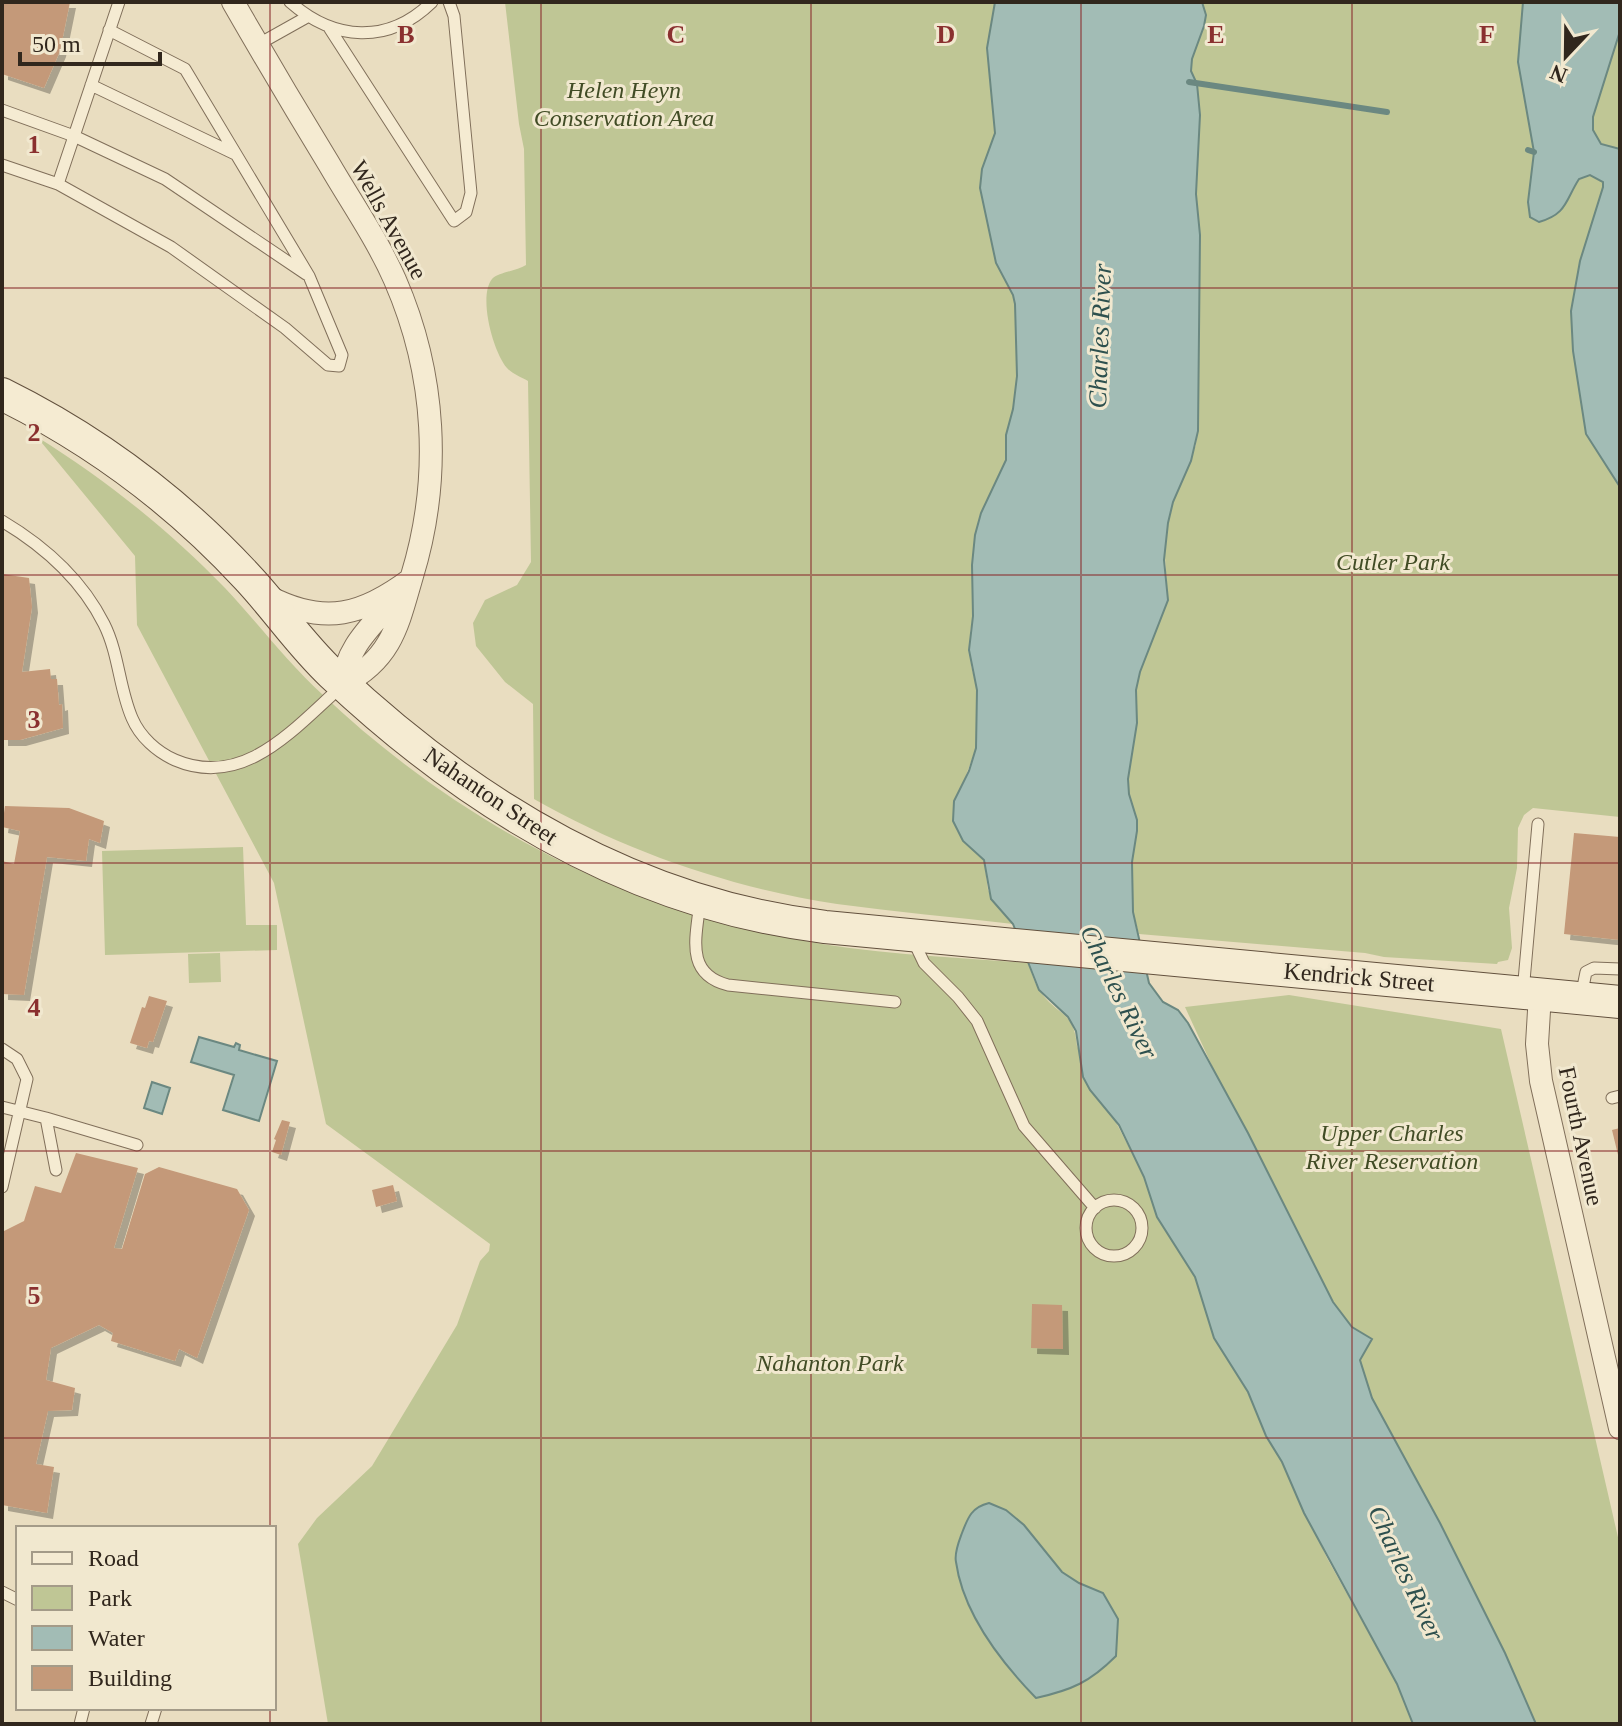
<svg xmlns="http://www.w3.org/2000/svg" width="1622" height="1726" viewBox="0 0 1622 1726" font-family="'Times New Roman',serif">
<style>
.green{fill:#bfc695}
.water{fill:#a2bcb5;stroke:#6b8881;stroke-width:2}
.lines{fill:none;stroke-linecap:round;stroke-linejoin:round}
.stream{stroke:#6b8881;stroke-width:6}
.building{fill:#c49979;filter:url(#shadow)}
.service-casing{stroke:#806f5a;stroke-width:13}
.minor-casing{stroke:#806f5a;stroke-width:24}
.secondary-casing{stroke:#62503d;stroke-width:34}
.service{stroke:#f5ebd2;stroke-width:11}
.minor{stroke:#f5ebd2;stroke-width:22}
.secondary{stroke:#f5ebd2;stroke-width:32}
.grid{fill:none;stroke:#8a302f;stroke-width:2;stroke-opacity:0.55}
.labels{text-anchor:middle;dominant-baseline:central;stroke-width:6;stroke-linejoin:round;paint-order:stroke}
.park-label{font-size:24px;font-style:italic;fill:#414c25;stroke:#f1e8cf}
.street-label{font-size:24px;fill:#31271d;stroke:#f1e8cf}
.water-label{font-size:26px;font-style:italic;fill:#2d504e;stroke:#f1e8cf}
.grid-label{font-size:26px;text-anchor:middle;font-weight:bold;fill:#8a302f;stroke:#f1e8cf;stroke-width:6;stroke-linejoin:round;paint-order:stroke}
</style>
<defs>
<filter id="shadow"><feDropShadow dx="6" dy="6" stdDeviation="0" flood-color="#0004"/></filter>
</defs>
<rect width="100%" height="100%" fill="#e9ddc0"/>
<path class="green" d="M505,2h490l-8,46 8,85 -13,36 -2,19 16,75 17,32 2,9 2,72 -4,33 -7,26v25l-25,53 -6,22 -3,30 1,51 -3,17 1,32 6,25 -1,58 -23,63 4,20 27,29 4,30 25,34c-59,-7 -117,-12 -176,-20 -105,-16 -210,-52 -303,-105l-1,-95 -28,-22 -29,-36 -3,-23 12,-23 32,-15 14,-23 -3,-181c-7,-4 -16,-7 -21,-13 -14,-16 -29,-72 -15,-89 7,-7 25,-8 34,-14l-2,-116 -5,-25z
M1202,2h418v815l-87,-9 -9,7 -6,13 -1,40 -8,40 3,40 -4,12 -10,2 -1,2 -113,-7 -19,-4 -226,-19 -6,-22 -1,-50 5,-31 -8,-37 -1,-15 9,-56 -1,-33 4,-18 28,-72 -4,-57 9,-41 23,-57 3,-51 -1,-120 2,-39 -4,-41 4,-79 -3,-31 -6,-13 1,-12 12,-33 2,-11z
M37,437c68,42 132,93 188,151 33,35 62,74 98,107 132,124 292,211 471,244 77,15 156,18 234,24 4,11 7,22 14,31 17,22 32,18 35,52l67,131 13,40 38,60 32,82 21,33 18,44 16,26 45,96 70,126 16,40h-1085l-30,-180 19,-26 55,-52 85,-141 23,-64 9,-10 1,-7 -164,-120 -52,-241 -137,-258 -2,-69z
M243,847l3,78h31v25l-172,5 -3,-104z
M220,953l1,29 -32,1 -1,-29z
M1289,995l212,34 119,517v178h-106l-329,-717z"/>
<path class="water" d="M995,2h207l4,13 -2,11 -12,33 -1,12 6,13 3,31 -4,79 4,41 -2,196 -7,30 -18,41 -5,21 -4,37 4,40 -28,72 -4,18 1,33 -9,56 1,15 8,26v11l-5,31 1,50 16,71 14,19 15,8 10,13 60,110 85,169 19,25 20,12 -12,21 12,38 68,125 65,130 31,71h-123l-16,-40 -93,-171 -22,-51 -16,-26 -18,-44 -34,-54 -19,-61 -38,-60 -13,-40 -25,-52 -29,-35 -7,-13 -7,-46 -8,-14 -29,-27 -26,-66 -22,-25 -7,-39 -21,-19 -10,-20 1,-20 15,-30 7,-23 1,-58 -8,-40 4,-34 -1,-51 3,-30 6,-22 25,-53v-25l7,-26 4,-33 -2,-72 -2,-9 -17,-32 -16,-75 2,-19 13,-36 -8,-85z
M1523,2h97v29l-27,86v13l8,14 19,5v338l-34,-53 -13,-83 -2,-40 9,-50 23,-74v-5l-13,-7 -11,4c-14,22 -12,35 -40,43l-9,-5 -2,-15 6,-50 -16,-90z
M199,1037l35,10 2,-4 4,2 -1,5 38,11 -18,60 -36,-11 11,-35 -43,-13z
M152,1082l18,6 -8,26 -18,-6z
M989,1503l17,7 18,15 38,47 17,11 24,10 15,26 -2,37c-26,26 -44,34 -80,42 -34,-35 -73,-85 -80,-136 -2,-9 3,-21 6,-29 6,-16 10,-26 27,-30z"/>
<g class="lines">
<path class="stream" d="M1189,82l198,30
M1528,150l6,2"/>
</g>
<path class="building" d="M2,2h68l-10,49 -16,37 -42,-14z
M2,574l27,4 3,29 -10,65 28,-3 1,10h6l2,26 3,-1 1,24 -43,12h-18z
M5,806l64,2 35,13 -4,22 -11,-4 -3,22 -39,-4 -23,138 -22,-1v-133l12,3 6,-33 -18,-4z
M1574,833l46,4v103l-56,-6z
M149,996l18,5 -14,41 -4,-1 -2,7 -17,-5 12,-36 3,1z
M282,1120l8,2 -9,33 -9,-3 4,-12 -2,-1z
M1620,1128v30l-1,1 -7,-29z
M76,1153l62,15 -24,80 8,1 23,-75 14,-7 78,22 12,21 -52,148 -18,-9 -4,12 -64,-20 2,-8 -14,-8 -48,23 -5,32 29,8 -3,22 -24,1 -12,53 18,3 -7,46 -45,-8v-273l22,-11 11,-35 26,7z
M393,1185l4,16 -21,6 -4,-17z
M1032,1304l30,1 1,44 -32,-1z"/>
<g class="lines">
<defs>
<path id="service" d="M290,2c44,39 98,43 142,0
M330,29l124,192 12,-9 5,-19 -17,-177 -5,-14
M257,45l50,-28
M91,85l144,69
M2,110l72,26 91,43 141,95
M2,165l56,19 113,63 114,81 43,37 11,1 3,-11 -33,-79 -124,-207 -76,-39
M58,184l61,-182
M2,521c42,25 80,59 102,103 15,30 15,64 28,94 8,19 25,34 43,42 70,30 121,-34 168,-75
M700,902c-4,36 -15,72 28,83l167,17
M913,940l11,23 34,34 19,24 47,105 71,82
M1523,992l15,-168
M1581,997l5,-25 8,-4 26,1
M2,1049l15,10 10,20 -25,108
M1612,1098l8,-2
M2,1107l44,11 10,52
M46,1118l91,27
M1086 1228a28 28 0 1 1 56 0a28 28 0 1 1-56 0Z
M2,1592l16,8
M80,1724l4,-16
M151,1724l5,-16"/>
<path id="minor" d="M233,2c31,54 63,108 96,162 22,38 48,75 66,116 41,94 47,198 17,296 -14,48 -20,83 -69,108
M269,597c56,29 94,18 142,-18
M343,684c2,-36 30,-59 52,-86
M1540,994l-3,50 4,37 79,347"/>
<path id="secondary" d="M2,394c93,46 176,108 246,184 29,31 53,67 84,96 139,131 302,230 493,253l795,75"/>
</defs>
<use href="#service" class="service-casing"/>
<use href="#minor" class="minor-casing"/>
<use href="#secondary" class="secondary-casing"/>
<use href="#service" class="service"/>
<use href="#minor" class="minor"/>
<use href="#secondary" class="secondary"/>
</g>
<path class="grid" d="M270,2v1526M541,2v1722M811,2v1722M1081,2v1722M1352,2v1722M2,288h1618M2,575h1618M2,863h1618M2,1151h1618M2,1438h1618M270,1708v16"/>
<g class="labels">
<g class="park-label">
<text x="624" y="90">Helen Heyn<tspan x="624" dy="28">Conservation Area</tspan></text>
<text x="1393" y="562">Cutler Park</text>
<text x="1392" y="1133">Upper Charles<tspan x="1392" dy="28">River Reservation</tspan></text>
<text x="830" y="1363">Nahanton Park</text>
</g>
<g class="street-label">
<text transform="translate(389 220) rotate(61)">Wells Avenue</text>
<text transform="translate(491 796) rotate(34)">Nahanton Street</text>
<text transform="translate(1359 977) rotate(5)">Kendrick Street</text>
<text transform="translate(1581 1136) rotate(78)">Fourth Avenue</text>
</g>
<g class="water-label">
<text transform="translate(1100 336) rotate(-88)">Charles River</text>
<text transform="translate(1119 992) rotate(64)">Charles River</text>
<text transform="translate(1406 1573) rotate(65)">Charles River</text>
</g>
</g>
<g class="grid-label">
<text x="406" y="43">B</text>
<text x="676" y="43">C</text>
<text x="946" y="43">D</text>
<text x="1216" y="43">E</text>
<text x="1487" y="43">F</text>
<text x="34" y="153">1</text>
<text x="34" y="441">2</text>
<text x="34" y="728">3</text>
<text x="34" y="1016">4</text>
<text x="34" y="1304">5</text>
</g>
<rect width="1622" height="1726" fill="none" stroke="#31271d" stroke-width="8"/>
<rect x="16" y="1526" width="260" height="184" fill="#f1e8cf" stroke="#a49b88" stroke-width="2"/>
<rect x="32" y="1552" width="40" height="12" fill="#f5ebd2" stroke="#a49b88" stroke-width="2"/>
<text x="88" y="1566" font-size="24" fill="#31271d">Road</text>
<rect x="32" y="1586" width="40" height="24" fill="#bfc695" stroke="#a49b88" stroke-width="2"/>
<text x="88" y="1606" font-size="24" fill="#31271d">Park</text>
<rect x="32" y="1626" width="40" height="24" fill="#a2bcb5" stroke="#a49b88" stroke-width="2"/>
<text x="88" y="1646" font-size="24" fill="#31271d">Water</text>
<rect x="32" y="1666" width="40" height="24" fill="#c49979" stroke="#a49b88" stroke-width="2"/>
<text x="88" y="1686" font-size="24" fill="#31271d">Building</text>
<g transform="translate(1566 56) rotate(202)" stroke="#f1e8cf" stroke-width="6" paint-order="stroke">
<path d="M0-6L14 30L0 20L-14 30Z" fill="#31271d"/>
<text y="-12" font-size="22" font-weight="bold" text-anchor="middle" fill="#31271d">N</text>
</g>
<path d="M20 52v12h140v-12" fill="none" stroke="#31271d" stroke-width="4"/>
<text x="32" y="52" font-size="24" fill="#31271d" stroke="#f1e8cf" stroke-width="6" paint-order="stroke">50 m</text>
</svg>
